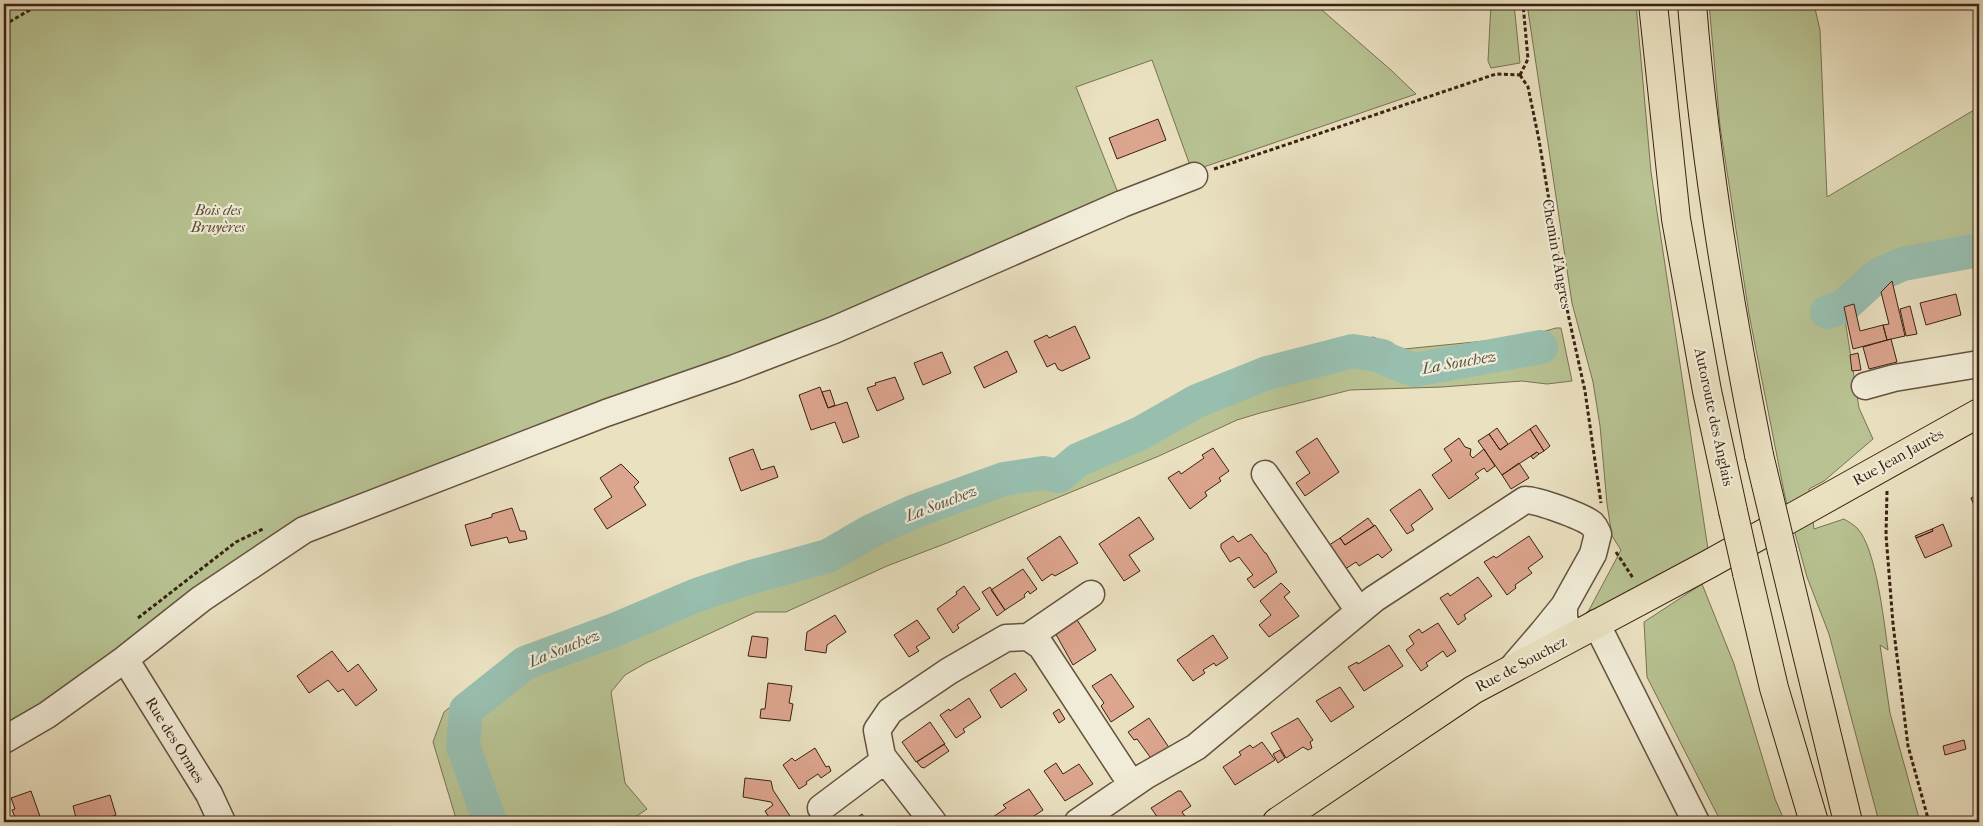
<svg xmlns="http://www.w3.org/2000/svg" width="1983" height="826" viewBox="0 0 1983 826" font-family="'IM FELL French Canon',serif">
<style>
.green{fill:#b8c292;stroke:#797253}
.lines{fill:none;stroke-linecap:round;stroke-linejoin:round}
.river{stroke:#98beae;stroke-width:34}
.building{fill:#dca58e;stroke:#3a2214}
.minor-casing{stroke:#66523f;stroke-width:29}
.major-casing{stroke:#3a2214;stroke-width:30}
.highway-casing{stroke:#3a2214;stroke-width:30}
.path{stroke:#3a2214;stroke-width:3;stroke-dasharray:4 2.5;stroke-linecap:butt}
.minor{stroke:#f1ecd7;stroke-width:26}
.major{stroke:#eae1c1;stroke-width:28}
.highway{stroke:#eae1c1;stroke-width:28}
.highway-bridge-casing{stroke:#3a2214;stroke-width:30;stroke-linecap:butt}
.highway-bridge{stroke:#eae1c1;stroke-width:28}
.labels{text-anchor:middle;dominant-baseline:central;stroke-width:4.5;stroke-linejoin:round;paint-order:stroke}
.park-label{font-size:15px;font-style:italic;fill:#5a4a34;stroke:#f1ecd7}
.street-label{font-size:15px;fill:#3a2214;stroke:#f1ecd7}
.water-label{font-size:16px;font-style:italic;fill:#565142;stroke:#f1ecd7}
</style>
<rect width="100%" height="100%" fill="#eae1c1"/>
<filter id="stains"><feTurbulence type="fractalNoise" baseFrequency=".004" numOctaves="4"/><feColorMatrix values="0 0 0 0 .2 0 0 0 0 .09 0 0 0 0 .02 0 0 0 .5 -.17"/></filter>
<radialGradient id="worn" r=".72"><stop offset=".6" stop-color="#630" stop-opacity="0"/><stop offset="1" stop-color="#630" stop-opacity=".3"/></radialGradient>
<path class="green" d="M4,4h1311l76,66 25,24 -224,77 -40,-111 -76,27 44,111 -230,100 -494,189 -348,219 -44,22z
M1491,4h23l6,59 -29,5 -3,-7z
M1527,4h109l15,168 58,384 -121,56 33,-62 -9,-14 -5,-32 -7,-78 -7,-44 -21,-79z
M1709,4h105l6,26 7,167 152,-90v143l-76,14 -25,11 -35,32 16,101 14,31 -49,42 -15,8 5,40 30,-10c5,3 10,6 13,9 19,19 27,94 31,122l-8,-5 10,68 30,109h-41l-50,-188 -22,-57 -22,-80 -36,-183 -29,-188z
M1556,328h5l11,53 -25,3 -25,-3 -80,6 -92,3 -90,23 -23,7 -78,36 -212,87 -60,23 -101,46h-30l-110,51 -21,12 -14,17 14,91 22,26 -19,13h-171l-24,-80 11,-30 43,-35 42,-31 41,-14 105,-45 76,-23 33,-1 16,-5 46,-30 35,-8 55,-25 118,-32 83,-39 79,-44 51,-22 106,-21 31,12 121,-12z
M1702,584l32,80 41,135 10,23h-64l-74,-145 -3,-55z"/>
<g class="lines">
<path class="river" d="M1827,312l16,-5 35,-32 25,-11 76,-14
M490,822l-27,-76 3,-36 59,-47 92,-34 80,-34 54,-18 77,-21 43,-25 44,-20 89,-32 39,-6 16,3 19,-16 61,-26 58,-33 70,-28 86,-22 29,5 6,4 26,10 127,-23"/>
</g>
<path class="building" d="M1158,119l8,21 -49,19 -8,-21z
M1892,281l13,55 -18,4 -4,-15 6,-1 -8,-32z
M1956,294l5,21 -35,10 -6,-22z
M1854,304l6,27 23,-6 4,15 -34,9 -9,-42z
M1910,306l7,28 -11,2 -6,-27z
M1075,326l15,32 -28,13 -4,-2 -3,-6 -8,4 -13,-26 13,-6 2,3z
M1891,339l6,23 -28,7 -6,-22z
M1007,351l10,21 -33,16 -10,-21z
M942,352l9,21 -28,12 -9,-22z
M1858,353l3,17 -9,1 -2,-16z
M895,377l9,22 -27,12 -10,-23 9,-3 -1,-2z
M820,387l8,21 19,-6 12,35 -16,6 -8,-21 -24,8 -12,-35z
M830,390l5,15 -7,3 -6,-16z
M1536,425l14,21 -6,5 -14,-22z
M1497,428l11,16 -8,6 -11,-16z
M1530,429l14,22 -5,3 -2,-2 -35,23 -24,-34 11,-7 11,16z
M1317,438l22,34 -34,24 -9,-13 14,-10 -14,-21z
M1459,438l6,9 6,2 -1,6 3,3 11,-9 11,17 -8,6 -3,-4 -9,6 4,4 -30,21 -17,-24 20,-14 -8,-12z
M1213,448l16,23 -10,7 2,3 -16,11 2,4 -17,13 -22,-31 11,-7 2,3 23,-16 -2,-3z
M753,449l8,21 13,-4 4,11 -37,14 -12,-33z
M1537,452l2,2 -6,5 -2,-3z
M1519,463l10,15 -18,11 -9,-14z
M621,464l18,18 -5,5 12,18 -39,24 -13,-20 18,-12 -12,-19z
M1420,489l13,20 -22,16 3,5 -7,4 -17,-24z
M1979,494v23l-8,-19z
M512,508l8,23h5l2,8 -18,4 -2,-6 -36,9 -6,-21 27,-8v-3z
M1139,517l15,22 -25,16 11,16 -16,10 -25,-37z
M1368,518l6,8 -29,19 -5,-7z
M1943,524l9,22 -27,12 -9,-20 17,-7 -1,-2z
M1375,525l17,25 -10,8 -4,-4 -19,12 -3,-4 -17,11 -16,-24 17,-11 5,7z
M1932,529l1,2 -17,7 -1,-2z
M1251,534l14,19h1l11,19 -23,16 -7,-9 6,-4 -14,-18 -9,5 -9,-14v-4l12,-8 5,6z
M1060,536l18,27 -23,13 -3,-2 -10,7 -15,-23z
M1529,536l14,21 -15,11 4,5 -17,12 1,3 -9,7 -23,-33 10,-6 2,2z
M1023,569l14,20 -7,5 -2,-3 -4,4 1,2 -20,13 -14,-20z
M1478,577l14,19 -28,19 2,4 -8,6 -18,-27 8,-5 2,3z
M1281,583l9,9 -6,5 15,19 -30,21 -10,-12 12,-10 -11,-14z
M964,586l16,23 -23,16 2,3 -6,5 -16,-24 20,-15 -1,-2z
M990,587l15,23 -8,6 -15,-24z
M835,615l11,17 -19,13 -1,8 -21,-3 2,-18z
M1074,615l22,35 -23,15 -20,-36z
M917,620l13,18 -14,9 3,4 -10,6 -15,-22z
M1438,623l18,28 -9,6 -4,-6 -17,12 2,3 -7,5 -15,-21 8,-6 -5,-8 10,-7 3,4z
M1213,635l15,23 -12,8 -2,-3 -11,7 2,3 -12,8 -16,-21z
M752,636l16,2 -2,20 -18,-2z
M1389,645l14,21 -39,25 -16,-24 9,-5 1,2z
M332,651l16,21 10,-8 19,26 -21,16 -13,-17 -5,3 -10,-12 -19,13 -12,-17z
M1015,673l12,17 -26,18 -11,-18z
M1111,674l23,33 -23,15 -10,-16 3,-3 -12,-17z
M768,683l24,3 -3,17 4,1 -3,17 -30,-3 1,-9h4z
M1340,687l14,20 -23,15 -15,-21z
M969,698l12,19 -18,12 2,3 -9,6 -16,-23 9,-6 1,2z
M1059,709l6,10 -6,4 -6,-10z
M1149,718l21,31 -17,12 -16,-22 -3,1 -6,-8z
M1298,718l15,22 -3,2 2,6 -4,2 -5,-3 -17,11 -15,-25z
M930,722l15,22 -29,18 -14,-20z
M1964,740l2,9 -21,6 -2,-9z
M1262,742l13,18 -40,25 -12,-18 18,-12 -2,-3 11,-7 3,3z
M944,744l5,7 -25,17 -3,-1 -4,-5z
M815,748l11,19 3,-1 2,5 -10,7 -3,-4 -12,8 1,2 -8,5 -16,-24 9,-7 3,3z
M1280,750l5,8 -7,5 -5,-9z
M1056,763l7,11 16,-10 14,20 -28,17 -21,-30z
M745,778l26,3 2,9 17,26 -9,6h-9l-7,-11 8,-6 -2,-3 -28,-5z
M1029,789l14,21 -18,12h-28l-4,-5 13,-9 -3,-3z
M31,791l11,31h-25l-5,-12 3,-1 -4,-11z
M1178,791h3l10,15 -9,6 7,10 -29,-1 -9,-13z
M110,795l6,20 -17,6v1h-22l-4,-16z
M862,814l5,8h-14v-2z"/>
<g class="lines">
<defs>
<path id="minor" d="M1865,386l29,-8 85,-14
M1265,474l94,137
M1596,623l100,199
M1028,637l63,-43
M125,659l84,135 13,28
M1512,668l31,-36 21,-26
M4,740l43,-25 78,-56 76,-60 103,-69 302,-117 129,-45 99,-38 288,-126 72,-28
M821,808l64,-48
M933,822l-51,-66 -5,-26 13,-19 59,-40 57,-33 22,-1 13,9 91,139
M1078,822l67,-46 51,-29 178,-148 151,-99c12,0 57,16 67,24 3,3 4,6 6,10l-5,20 -29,52v13l8,18"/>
<path id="major" d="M1277,822l196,-132 236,-126 270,-151"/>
<path id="highway" d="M1653,4l23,215 31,172 26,120
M1692,4c12,151 37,302 67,451
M1782,551l66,271
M1747,573l27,115 40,134"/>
</defs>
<use href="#minor" class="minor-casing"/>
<use href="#major" class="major-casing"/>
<use href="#highway" class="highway-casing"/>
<path class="path" d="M4,25l36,-21
M1520,75l8,12 11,53 29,174 17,77 16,112
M1520,75l8,-16 -5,-55
M1214,169l282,-95 24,1
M1887,491l-1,44 7,89 15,122 21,76
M1616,552l17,26
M138,618l98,-76 27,-13"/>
<use href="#minor" class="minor"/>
<use href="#major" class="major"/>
<use href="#highway" class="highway"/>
<defs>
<path id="highway-bridge" d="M1759,455l23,96
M1733,511l14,62"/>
</defs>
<use href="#highway-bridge" class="highway-bridge-casing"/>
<use href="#highway-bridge" class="highway-bridge"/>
</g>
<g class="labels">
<g class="park-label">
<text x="218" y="210">Bois des<tspan x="218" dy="17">Bruyères</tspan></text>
</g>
<g class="street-label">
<text transform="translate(1557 254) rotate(80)">Chemin d'Angres</text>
<text transform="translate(1714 417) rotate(78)">Autoroute des Anglais</text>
<text transform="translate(1898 457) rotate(-29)">Rue Jean Jaurès</text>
<text transform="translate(1521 664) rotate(-28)">Rue de Souchez</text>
<text transform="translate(175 740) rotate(58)">Rue des Ormes</text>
</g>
<g class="water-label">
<text transform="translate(1459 362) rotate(-10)">La Souchez</text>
<text transform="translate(941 503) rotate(-21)">La Souchez</text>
<text transform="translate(564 648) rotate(-22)">La Souchez</text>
</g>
</g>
<rect width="1983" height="826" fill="none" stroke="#eae1c1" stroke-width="20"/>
<rect x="5" y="5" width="1973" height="816" fill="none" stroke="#3a2214" stroke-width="2.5"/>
<rect x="10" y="10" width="1963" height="806" fill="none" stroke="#3a2214"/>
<rect width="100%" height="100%" filter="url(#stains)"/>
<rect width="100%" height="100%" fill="url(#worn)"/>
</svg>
